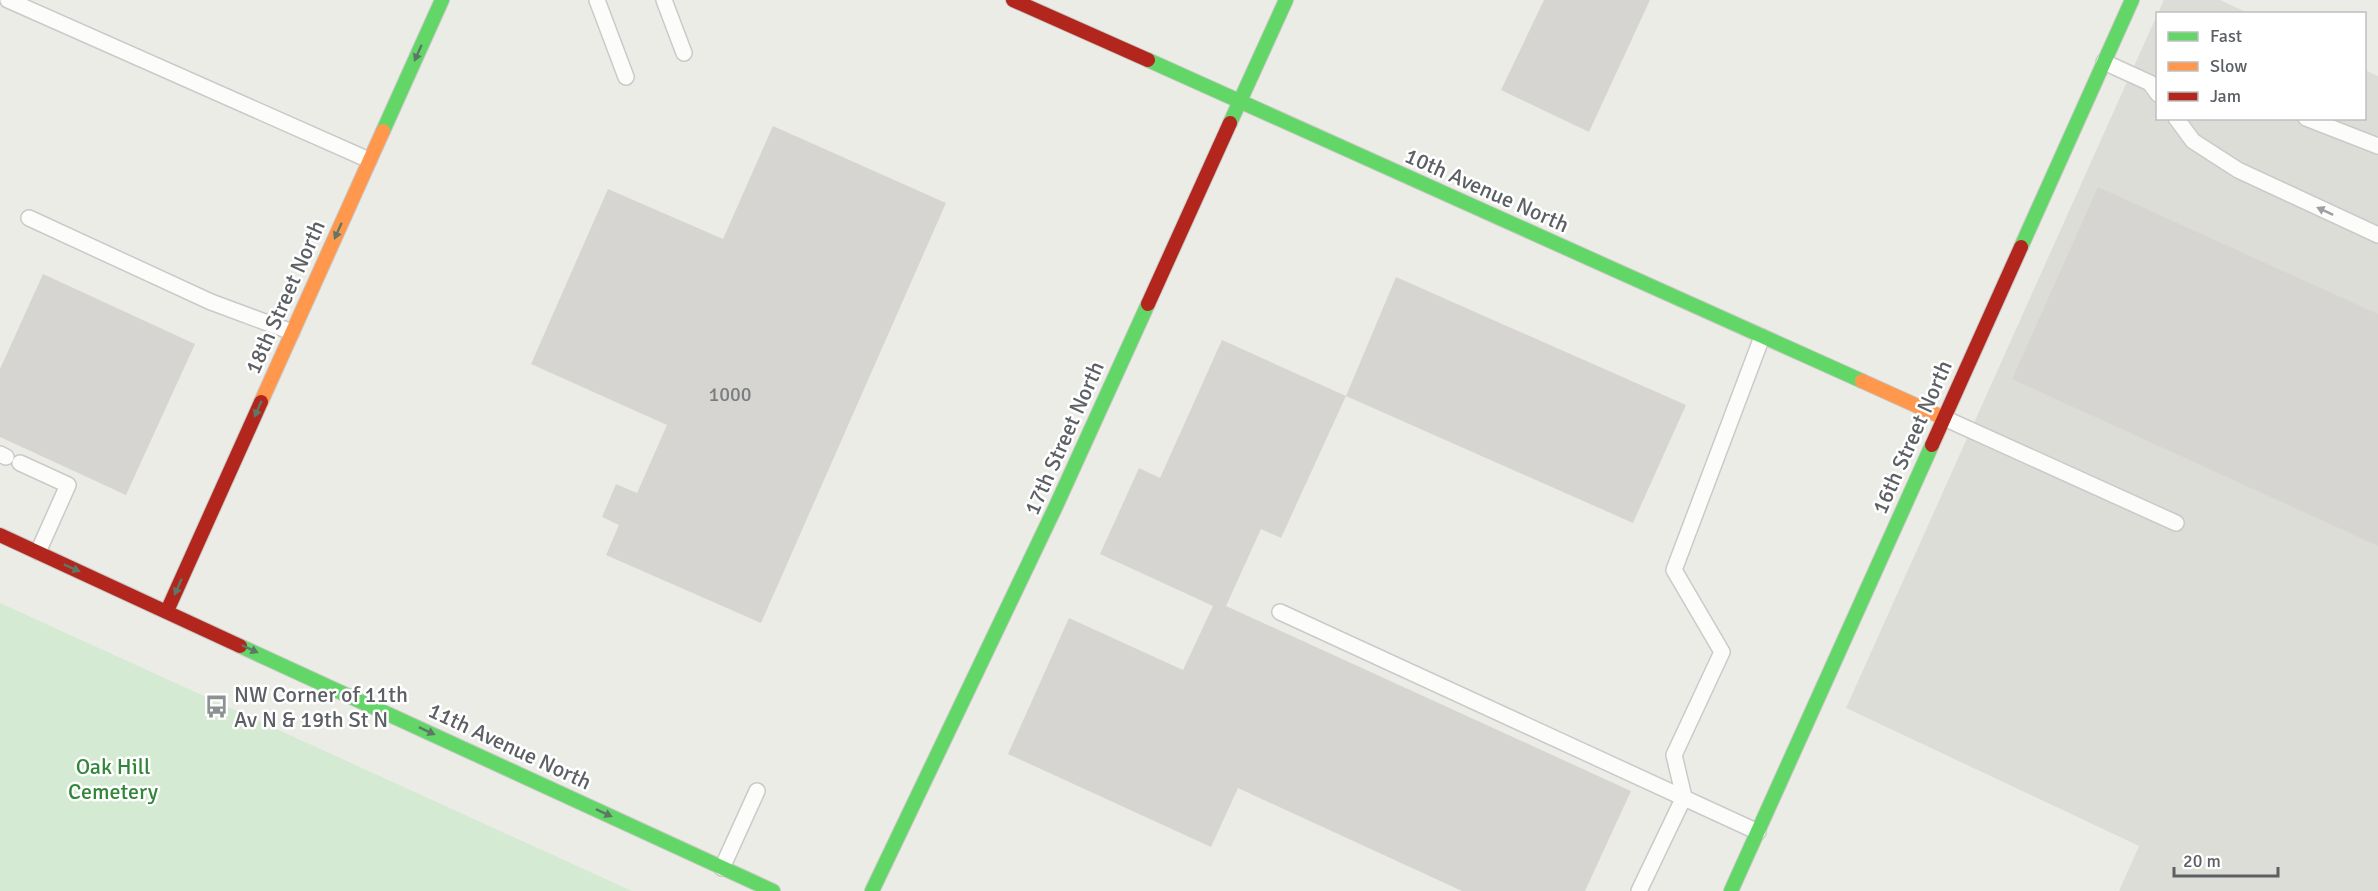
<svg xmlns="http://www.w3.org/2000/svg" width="2378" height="891" viewBox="0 0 2378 891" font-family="Signika,sans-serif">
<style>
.industrial{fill:#ddddd8}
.green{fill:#d4ead2}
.building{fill:#d6d5d2}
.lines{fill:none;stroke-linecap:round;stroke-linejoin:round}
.lane-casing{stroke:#c9cac9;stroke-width:18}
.fast-casing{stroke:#c8c9c7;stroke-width:16}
.slow-casing{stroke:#c8c9c7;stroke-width:16}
.jam-casing{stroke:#c8c9c7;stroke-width:16}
.lane{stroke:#fcfcfb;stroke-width:15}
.fast{stroke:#63d668;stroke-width:14}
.slow{stroke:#ff974d;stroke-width:14}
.jam{stroke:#b3261e;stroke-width:14}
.oneway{fill:#5d7866}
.oneway2{fill:#9c9ea1}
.labels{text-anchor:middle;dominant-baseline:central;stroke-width:5;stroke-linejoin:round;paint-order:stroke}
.number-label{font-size:20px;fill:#7b7e81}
.street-label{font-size:22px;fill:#5c6065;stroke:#fff}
.poi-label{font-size:22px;fill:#5c6065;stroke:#fff;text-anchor:start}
.park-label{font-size:22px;fill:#328639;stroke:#fff}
</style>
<rect width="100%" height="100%" fill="#ecece7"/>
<path class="industrial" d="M2164,0h56l28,13h-90z
M2157,15l1,103h206l1,-48 13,6v815h-259l20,-45 -293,-138z"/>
<path class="green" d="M0,603l632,288h-632z"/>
<path class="building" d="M1544,0h106l-61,132 -88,-42z
M773,126l173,77 -185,420 -155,-68 13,-30 -17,-8 14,-33 21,9 30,-68 -136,-61 77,-175 115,50z
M2098,187l280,127v232l-366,-167z
M43,274l152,70 -69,151 -126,-58v-68z
M1396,277l290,128 -53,118 -287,-127z
M1222,340l124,56 -65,142 -20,-9 -35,77 405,185 -46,100h-123l-224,-103 -27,59 -203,-93 61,-136 114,52 30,-64 -113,-52 39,-86 21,10z"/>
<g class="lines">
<defs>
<path id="lane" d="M8,0l361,160
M597,0l29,77
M664,0l20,53
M2104,62l46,21 8,11
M2176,118l17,23 45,29 140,65
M2306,118l72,28
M29,218l182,84 81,30
M1944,418l232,105
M0,454l6,3
M20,463l48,22 -30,67
M1280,612l478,220
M722,868l35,-77
M1639,891l45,-94 -10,-42 48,-103 -48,-82 88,-233"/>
<path id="fast" d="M1148,60l714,321
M1230,123l56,-123
M383,131l59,-131
M2021,247l111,-247
M240,646l533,245
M872,891l184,-385 92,-202
M1731,891l201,-446"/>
<path id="slow" d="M1862,381l82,37
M261,402l122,-271"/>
<path id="jam" d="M1013,0l135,60
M1148,304l82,-181
M1932,445l89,-198
M0,535l240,111
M167,611l94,-209"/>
</defs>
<use href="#lane" class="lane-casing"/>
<use href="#fast" class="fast-casing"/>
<use href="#slow" class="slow-casing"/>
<use href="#jam" class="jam-casing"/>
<use href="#lane" class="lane"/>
<use href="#fast" class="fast"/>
<use href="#slow" class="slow"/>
<use href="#jam" class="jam"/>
</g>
<defs><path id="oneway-solid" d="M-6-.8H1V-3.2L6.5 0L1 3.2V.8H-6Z" transform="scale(1.5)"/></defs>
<g class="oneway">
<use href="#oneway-solid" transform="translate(418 53) rotate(114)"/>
<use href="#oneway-solid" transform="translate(338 231) rotate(114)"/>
<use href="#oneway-solid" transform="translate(258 409) rotate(114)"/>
<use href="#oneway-solid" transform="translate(72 568) rotate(24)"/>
<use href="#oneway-solid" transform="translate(178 587) rotate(114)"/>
<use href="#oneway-solid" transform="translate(250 649) rotate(25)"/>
<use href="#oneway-solid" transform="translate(427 731) rotate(25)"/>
<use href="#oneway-solid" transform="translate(604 813) rotate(25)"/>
</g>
<use class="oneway2" href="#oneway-solid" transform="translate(2325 211) rotate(-155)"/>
<defs>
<symbol id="bus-bare" viewBox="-9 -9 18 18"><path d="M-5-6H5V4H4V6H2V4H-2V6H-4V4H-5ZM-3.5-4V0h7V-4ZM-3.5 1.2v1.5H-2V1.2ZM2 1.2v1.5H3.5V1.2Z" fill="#8e9192" stroke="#fff" stroke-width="2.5" paint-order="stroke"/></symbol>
</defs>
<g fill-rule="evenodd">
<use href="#bus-bare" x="200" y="690" width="33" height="33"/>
</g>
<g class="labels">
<g class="number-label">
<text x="730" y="394">1000</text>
</g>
<g class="street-label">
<text transform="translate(1487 190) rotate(24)">10th Avenue North</text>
<text transform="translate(285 297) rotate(-66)">18th Street North</text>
<text transform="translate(1912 437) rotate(-66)">16th Street North</text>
<text transform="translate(1064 438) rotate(-66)">17th Street North</text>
<text transform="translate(510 746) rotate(25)">11th Avenue North</text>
</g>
<g class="poi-label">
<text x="234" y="694">NW Corner of 11th<tspan x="234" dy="25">Av N &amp; 19th St N</tspan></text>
</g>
<g class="park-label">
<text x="113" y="766">Oak Hill<tspan x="113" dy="25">Cemetery</tspan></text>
</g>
</g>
<rect x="2156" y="12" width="210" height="108" fill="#ffffff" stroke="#bebfc1" stroke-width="1.5"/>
<rect x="2168" y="32" width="30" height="9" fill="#63d668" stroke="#bebfc1" stroke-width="1.5"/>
<text x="2210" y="42" font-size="18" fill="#5c6065">Fast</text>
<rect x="2168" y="62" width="30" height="9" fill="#ff974d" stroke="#bebfc1" stroke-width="1.5"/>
<text x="2210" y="72" font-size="18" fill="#5c6065">Slow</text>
<rect x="2168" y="92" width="30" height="9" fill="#b3261e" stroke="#bebfc1" stroke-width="1.5"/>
<text x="2210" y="102" font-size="18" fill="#5c6065">Jam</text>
<path d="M2174 867v9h104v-9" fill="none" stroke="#5c6065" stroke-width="3"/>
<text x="2183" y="867" font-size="18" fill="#5c6065" stroke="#ffffff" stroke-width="4.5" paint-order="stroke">20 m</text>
</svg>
